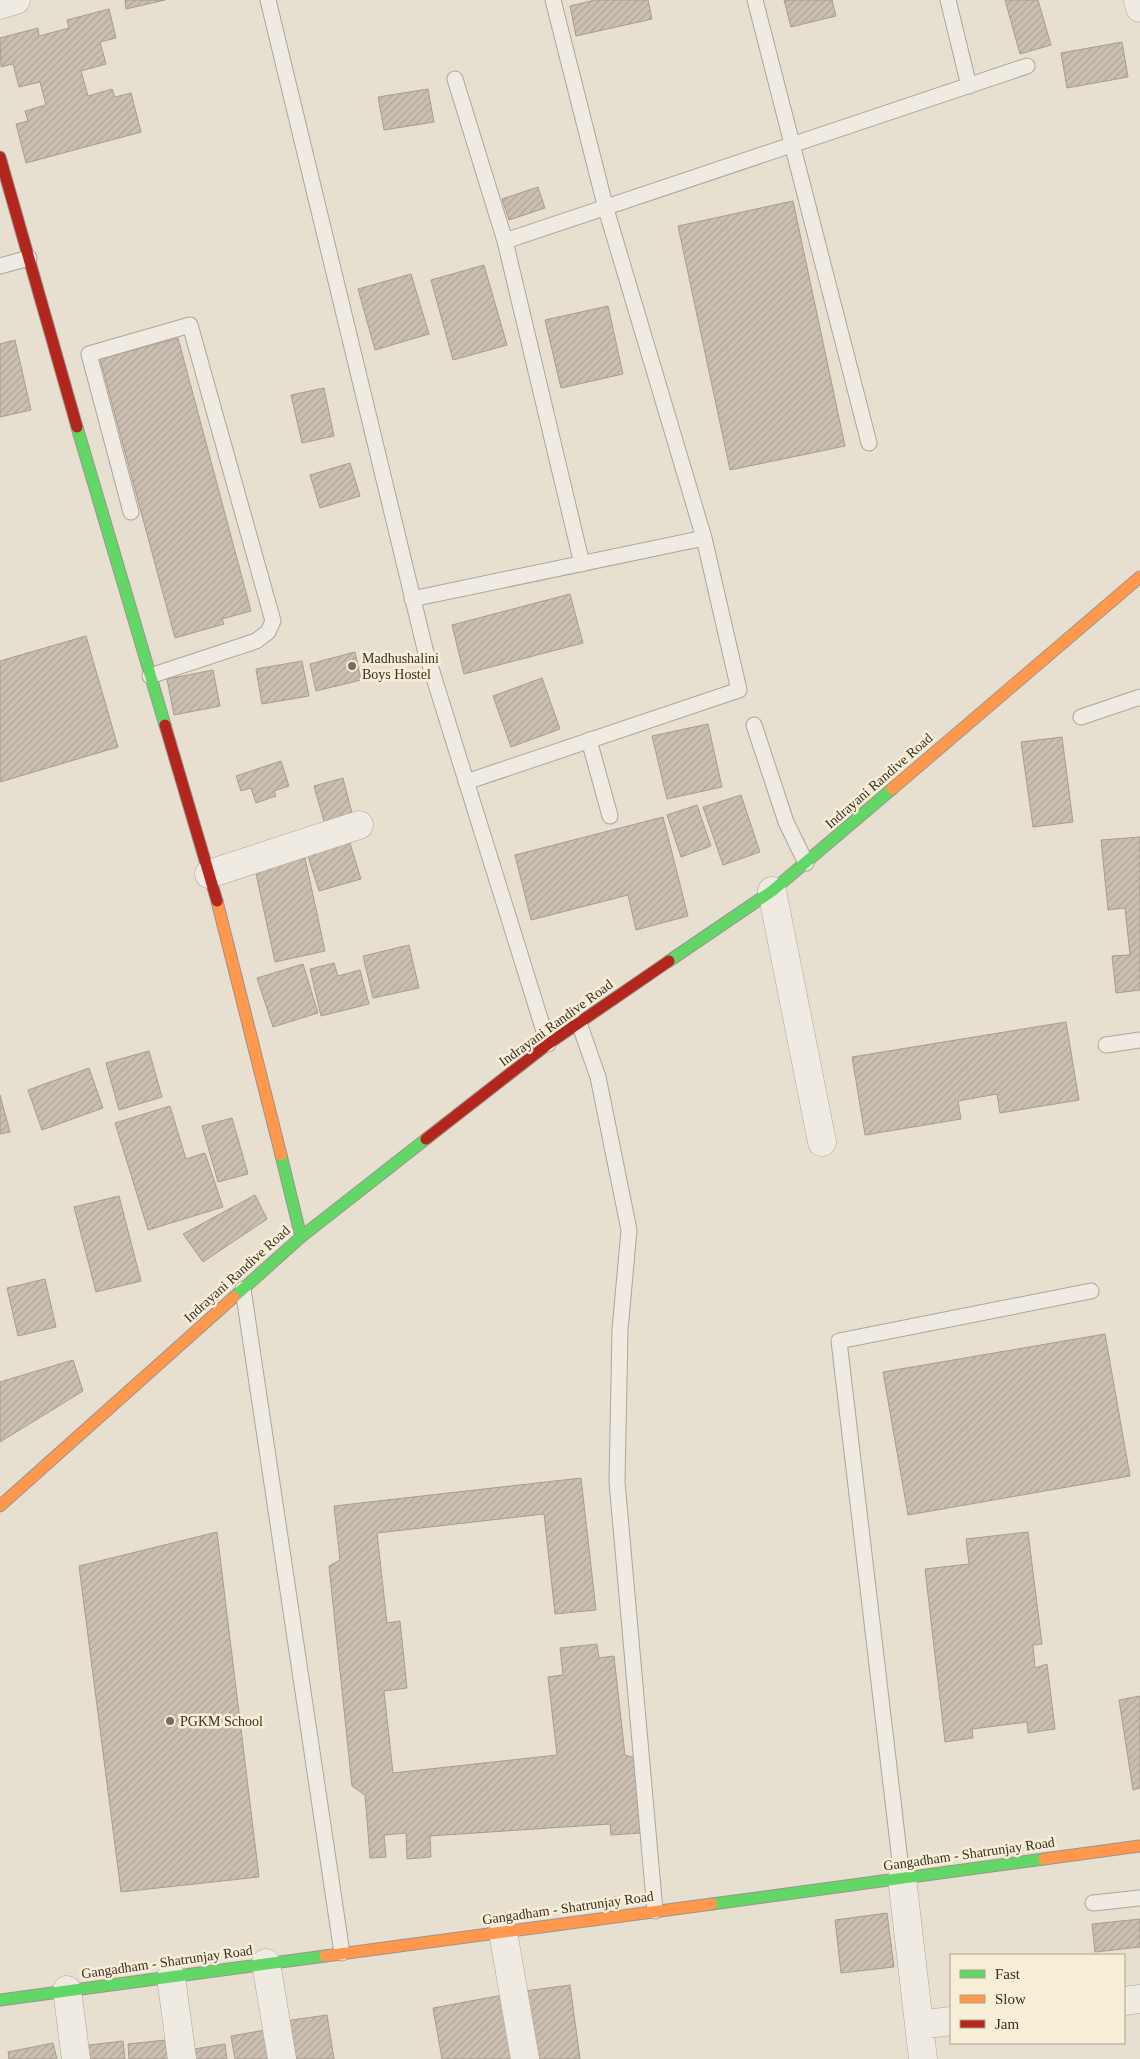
<svg xmlns="http://www.w3.org/2000/svg" width="1140" height="2059" viewBox="0 0 1140 2059" font-family="'Times New Roman',serif">
<style>
.building{fill:url(#building-hatch);stroke:#a89c90}
.lines{fill:none;stroke-linecap:round;stroke-linejoin:round}
.lane-casing{stroke:#ada599;stroke-width:17}
.street-casing{stroke:#ada599;stroke-width:29}
.fast-casing{stroke:#9c958a;stroke-width:13}
.slow-casing{stroke:#9c958a;stroke-width:13}
.jam-casing{stroke:#9c958a;stroke-width:13}
.lane{stroke:#efebe3;stroke-width:15}
.street{stroke:#efebe3;stroke-width:28}
.fast{stroke:#63d668;stroke-width:11}
.slow{stroke:#ff974d;stroke-width:11}
.jam{stroke:#b3261e;stroke-width:11}
.poi-dot{fill:#786c5e;stroke:#f7eed8;stroke-width:2}
.labels{text-anchor:middle;dominant-baseline:central;stroke-width:5;stroke-linejoin:round;paint-order:stroke}
.poi-label{font-size:14px;fill:#3d2e20;stroke:#f7eed8;text-anchor:start}
.street-label{font-size:14px;fill:#3d2e20;stroke:#f7eed8}
</style>
<defs>
<pattern id="building-hatch" width="6" height="6" patternUnits="userSpaceOnUse" patternTransform="scale(1.25)"><rect width="6" height="6" fill="#cbbfb2"/><path d="M-1 1l2-2M0 6l6-6M5 7l2-2" fill="none" stroke="#afa499"/></pattern>
</defs>
<rect width="100%" height="100%" fill="#e7e0d1"/>
<path class="building" d="M125,0h40l-39,9z
M595,0h53l4,19 -76,17 -6,-30z
M784,0h48l4,16 -45,11z
M1005,0h33l13,45 -31,9z
M109,9l7,29 -16,4 6,22 -25,7 7,25 24,-7 3,8 16,-4 10,39 -115,31 -10,-39 12,-3 -3,-10 21,-6 -6,-23 -21,5 -6,-23 -12,3 -1,-29 38,-10 1,8 30,-8 -2,-8z
M1122,42l6,35 -61,11 -6,-35z
M428,89l6,33 -50,8 -6,-33z
M538,187l7,21 -36,12 -7,-21z
M793,201l52,245 -115,24 -52,-244z
M484,265l23,80 -54,15 -22,-80z
M411,274l18,60 -54,16 -17,-61z
M608,306l15,68 -62,14 -16,-68z
M178,338l73,273 -29,8 2,5 -49,14 -75,-279z
M15,340l16,70 -31,7v-73z
M324,388l10,48 -32,7 -11,-48z
M350,463l10,33 -40,12 -10,-33z
M570,594l13,49 -119,31 -12,-49z
M86,636l32,111 -118,35v-121z
M355,652l6,28 -45,11 -6,-27z
M302,661l7,35 -47,8 -6,-35z
M213,670l7,36 -46,9 -7,-36z
M542,678l18,51 -49,18 -18,-51z
M708,724l14,63 -55,12 -15,-63z
M1062,737l11,85 -40,5 -12,-85z
M281,761l8,25 -15,5 2,5 -20,7 -5,-15 -10,3 -5,-15z
M343,778l10,39 -28,8 -11,-39z
M741,795l19,57 -37,13 -20,-58z
M697,805l14,41 -30,11 -14,-42z
M663,817l25,99 -52,14 -8,-35 -97,25 -16,-65z
M1140,837v153l-24,3 -4,-37 18,-1 -5,-47 -17,2 -7,-70z
M349,840l12,39 -42,12 -12,-38z
M305,858l20,93 -50,11 -20,-93z
M409,945l10,43 -46,10 -10,-42z
M334,963l4,13 22,-6 9,34 -48,12 -11,-47z
M303,964l15,49 -45,14 -16,-49z
M1066,1022l13,78 -79,13 -3,-19 -39,7 3,18 -96,16 -13,-78z
M149,1051l13,46 -43,13 -13,-47z
M89,1068l14,40 -61,22 -14,-40z
M0,1095l10,37 -10,2z
M170,1106l16,53 19,-6 18,54 -75,23 -33,-107z
M232,1118l16,56 -30,8 -16,-56z
M255,1195l12,24 -64,43 -20,-28z
M119,1196l22,85 -45,11 -22,-85z
M45,1279l11,48 -38,9 -11,-48z
M1105,1334l25,142 -222,39 -25,-143z
M73,1360l10,31 -83,51v-60z
M581,1478l15,132 -41,4 -11,-100 -167,19 10,90 13,-2 7,67 -23,3 9,82 164,-18 -9,-78 15,-2 -3,-27 37,-4 2,14 15,-2 11,99 10,3 5,75 -29,2 -1,-11 -180,12 1,21 -24,2 -1,-26 -22,2 2,22 -16,1 -5,-63 -13,-9 -23,-220 11,-6 -6,-54z
M217,1532l42,345 -138,15 -42,-326z
M1028,1532l14,112 -9,1 2,23 12,-4 8,65 -27,4 -1,-11 -55,7 1,9 -28,4 -20,-173 44,-5 -3,-25z
M1140,1696v92l-7,2 -14,-90z
M887,1913l7,54 -53,6 -6,-53z
M1140,1919v28l-45,5 -3,-28z
M570,1985l10,74h-45l-10,-68z
M503,1995l12,64h-73l-9,-51z
M327,2015l7,44h-44l-5,-38z
M265,2030l4,29h-34l-4,-23z
M166,2040l2,19h-39l-1,-15z
M123,2041l2,18h-43l-1,-13z
M53,2043l4,16h-48l-1,-7z
M225,2044l2,15h-38l-1,-9z"/>
<g class="lines">
<defs>
<path id="lane" d="M268,0l157,649 123,395
M755,0l114,443
M948,0l21,86
M455,79l50,162 77,323
M505,241l522,-175
M0,266l29,-8
M131,512l-42,-158 101,-29 83,296 -5,11 -12,9 -106,35
M412,599l292,-61
M1081,717l59,-20
M754,725l32,97 20,41
M589,740l21,76
M466,782l273,-92 -35,-152 -98,-329 -53,-209
M579,1023l19,54 31,153 -9,100 -3,152 38,429
M1106,1045l34,-5
M243,1289l99,664
M902,1878l-63,-537 252,-50
M1093,1903l47,-5"/>
<path id="street" d="M1138,0l2,8
M0,5l16,-5
M209,874l150,-49
M772,891l50,251
M902,1878l21,181
M503,1932l22,127
M266,1963l16,96
M171,1977l11,82
M67,1990l9,69
M1124,2001l16,-2
M919,2025l32,-4"/>
<path id="fast" d="M77,427l88,298
M669,961l103,-70 120,-102
M281,1155l20,82
M234,1297l67,-60 125,-98
M712,1904l332,-45
M0,2000l325,-44"/>
<path id="slow" d="M892,789l248,-212
M217,901l64,254
M0,1506l234,-209
M1044,1859l96,-13
M325,1956l387,-52"/>
<path id="jam" d="M0,157l77,270
M165,725l52,176
M426,1139l122,-95 121,-83"/>
</defs>
<use href="#lane" class="lane-casing"/>
<use href="#street" class="street-casing"/>
<use href="#fast" class="fast-casing"/>
<use href="#slow" class="slow-casing"/>
<use href="#jam" class="jam-casing"/>
<use href="#lane" class="lane"/>
<use href="#street" class="street"/>
<use href="#fast" class="fast"/>
<use href="#slow" class="slow"/>
<use href="#jam" class="jam"/>
</g>
<g class="poi-dot">
<circle cx="352" cy="666" r="5"/>
<circle cx="170" cy="1721" r="5"/>
</g>
<g class="labels">
<g class="poi-label">
<text x="362" y="658">Madhushalini<tspan x="362" dy="16">Boys Hostel</tspan></text>
<text x="180" y="1721">PGKM School</text>
</g>
<g class="street-label">
<text transform="translate(879 781) rotate(-41)">Indrayani Randive Road</text>
<text transform="translate(556 1023) rotate(-36)">Indrayani Randive Road</text>
<text transform="translate(237 1274) rotate(-42)">Indrayani Randive Road</text>
<text transform="translate(969 1854) rotate(-8)">Gangadham - Shatrunjay Road</text>
<text transform="translate(568 1908) rotate(-8)">Gangadham - Shatrunjay Road</text>
<text transform="translate(167 1962) rotate(-8)">Gangadham - Shatrunjay Road</text>
</g>
</g>
<rect x="950" y="1954" width="175" height="90" fill="#f7eed8" stroke="#ada18e"/>
<rect x="960" y="1970" width="25" height="8" fill="#63d668" stroke="#ada18e"/>
<text x="995" y="1979" font-size="15" fill="#3d2e20">Fast</text>
<rect x="960" y="1995" width="25" height="8" fill="#ff974d" stroke="#ada18e"/>
<text x="995" y="2004" font-size="15" fill="#3d2e20">Slow</text>
<rect x="960" y="2020" width="25" height="8" fill="#b3261e" stroke="#ada18e"/>
<text x="995" y="2029" font-size="15" fill="#3d2e20">Jam</text>
</svg>
